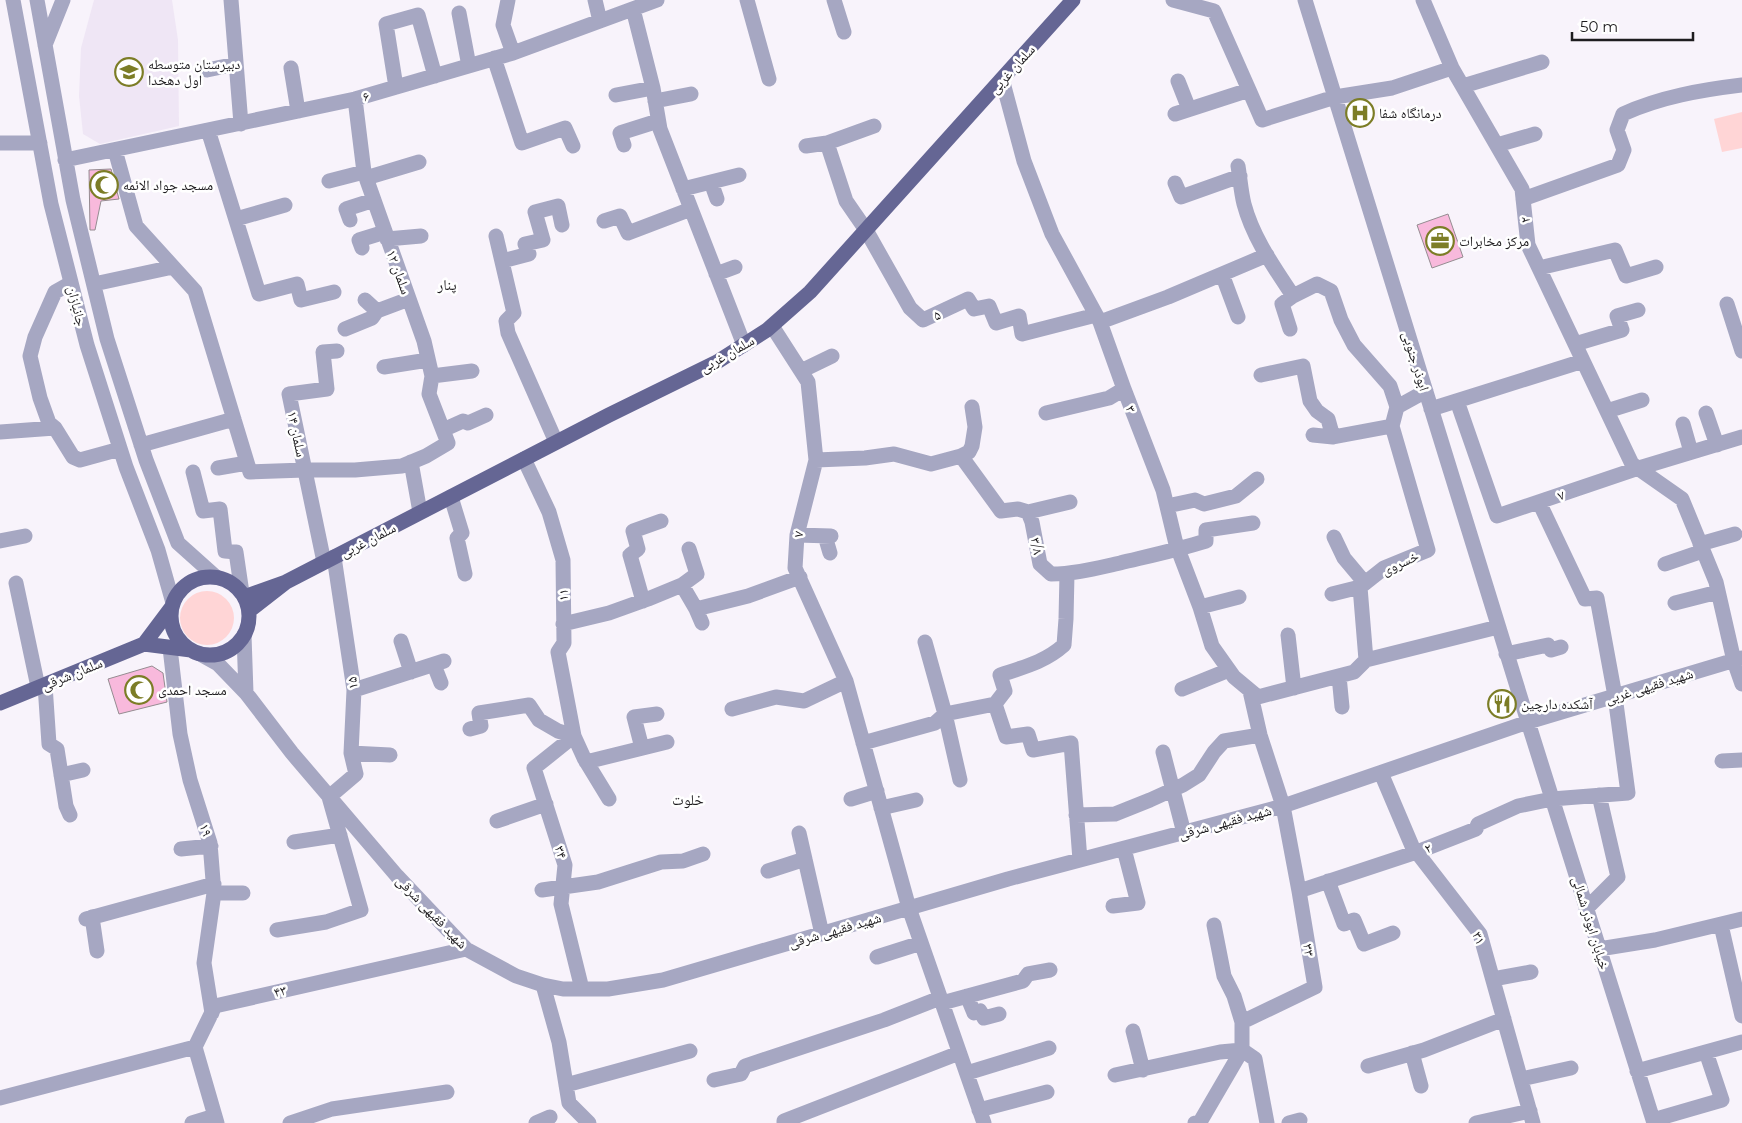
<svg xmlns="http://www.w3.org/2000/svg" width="1742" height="1123" viewBox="0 0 1742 1123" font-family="Montserrat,'Noto Naskh Arabic',sans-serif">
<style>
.built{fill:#efe6f5}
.green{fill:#ffd5d6}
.building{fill:#f8b9dc;stroke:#958c91}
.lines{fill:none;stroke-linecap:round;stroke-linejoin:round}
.minor{stroke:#a6a7c2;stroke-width:15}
.major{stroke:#656694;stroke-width:15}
.labels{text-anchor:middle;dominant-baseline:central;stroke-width:5;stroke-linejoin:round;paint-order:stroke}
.poi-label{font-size:14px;fill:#1e1c1f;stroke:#fff;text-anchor:start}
.street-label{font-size:14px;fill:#1e1c1f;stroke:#fff}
.neighbourhood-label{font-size:15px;fill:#1e1c1f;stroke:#fff}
</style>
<rect width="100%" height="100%" fill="#f8f3fb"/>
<path class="built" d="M94,0h78l6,40 1,86 -79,18 -17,-10 -4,-38 2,-48z"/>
<path class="green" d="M1742,112v36l-20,4 -8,-33z
M180 618a27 27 0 1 1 54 0a27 27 0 1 1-54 0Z"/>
<path class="building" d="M111,169l8,30 -18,2 -6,29h-5l-1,-60z
M1448,214l15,43 -31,11 -15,-43z
M152,666l11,7 4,29 -48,12 -11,-35z"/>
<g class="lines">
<path class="minor" d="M13,0l38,204 36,141 39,122 32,83 15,53
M37,0l36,200 34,139 39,121 32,83 38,34
M231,0l10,124
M508,0l-5,25 10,28
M595,0l5,21
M747,0l22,79
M834,0l10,32
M1173,0l41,11 35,79
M1305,0l223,722 126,401
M1423,0l29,68 70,121 6,56 104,219 50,35 34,83 18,79 8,23
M633,9l20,79 7,41 84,216
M459,13l10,53
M45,45l18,-45
M494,58l28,85 43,-15 8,18
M291,68l7,43
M207,70l29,-6
M1002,79l22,82 28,73 48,88 24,67 39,101 13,54 24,63 12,39 22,31 24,20 96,-25 12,-12
M1178,81l11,28
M1463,86l79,-24
M396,87l-10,-63 32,-9 17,61
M616,95l37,-7
M655,101l36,-7
M1175,114l74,-24 13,30 73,-23 57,-9 60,-20
M208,130l51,164 38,-10 4,16 33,-8
M0,143h40
M827,143l19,58 20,29 44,78 13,12 45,-21 6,10 15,-3 7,17 23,-7 3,18 74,-19
M624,145l-4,-12 38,-12
M1497,145l38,-11
M806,146l21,-3 47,-17
M115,150l21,76 59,65 55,181 55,-2h50l47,-4 24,-10 22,-13 -19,-49 3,-18 -8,-35 -60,-169 -9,-73
M65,160l290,-61 158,-46 144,-53
M1238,166c2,12 3,26 6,38 9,34 30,63 49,92
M366,178l53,-16
M329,181l35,-9
M711,182l6,17
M1175,183l6,14 59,-21
M683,189l56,-14
M1523,199l95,-34 6,-15 -7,-20 6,-16c37,-17 78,-24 119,-29
M236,219l49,-14
M350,220l-4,-11 28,-9
M604,221l16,-5 8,17 63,-24
M496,236l18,77 -8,8 2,12 48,109
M387,239l34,-3
M362,248l-3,-8 26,-8
M502,261l27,-7 -4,-10 18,-4 -8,-28 23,-6 4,19
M1539,268l76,-18 11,26 30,-9
M716,274l19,-7
M1222,274l16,43
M71,283l-16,9 -20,45 -5,19 10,42 9,25 6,5 18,29 7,3 40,-11
M94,284l79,-17
M365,300l12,11
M1727,304l15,47
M1100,322l68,-25 99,-42
M772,326l36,56 8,78 -19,75 -2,33 51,113 63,227 75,215
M345,329l27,-11 5,-7 32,-12
M1290,329l-8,-25 11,-8 24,-12 14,7 10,29 13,25 36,41 7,21
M1575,344l47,-14 -5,-14 21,-6
M384,367l44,-7
M801,371l31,-15
M1261,375l42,-9 7,35 7,10 11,8 5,18
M432,376l40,-5
M1457,401l40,115 142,-48 103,-31
M1431,409l152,-48
M1607,411l35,-11
M1046,413l63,-15 15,-9
M1706,413l11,32
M1683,424l8,28
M443,430l20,-9 5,2 18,-8
M0,432l55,-4
M1313,435l20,2 59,-11
M141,445l93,-26
M961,456l40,55 17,-2 10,3 4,10 8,42 11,10c24,0 46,-6 69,-11 29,-7 57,-13 86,-22v-11l47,-7
M524,459l25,53 14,48 1,83 -6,9 16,84 10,22 25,41
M816,460l49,-2 29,-4 37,10 30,-8 8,-4 3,-6 3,-19 -3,-20
M411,462l9,50
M218,468l29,-5
M193,472l10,39 17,-2 5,42 11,1 6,41
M451,497l11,36 -5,5 8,36
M1167,506l28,-6 9,4 32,-8 21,-17
M1028,512l42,-10
M797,535l34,1
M825,536l5,17
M1334,537l10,21 21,25
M0,541l25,-5
M1700,544l35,-10
M324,562l-35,-168 38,-5 -4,-37 14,-1
M1665,564l38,-13
M16,583l22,104
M682,585l14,24 52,-13 52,-19
M1332,594l28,-7
M643,601l-13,-46 8,-6 -5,-18 28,-10
M1675,603l43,-11
M1200,607l39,-10
M696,609l6,14
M563,624l46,-11 39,-14 34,-14 15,-11 -8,-25
M1288,635l6,53
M401,641l10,31
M170,648l10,86 10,46 20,63 4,50 -10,70 8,50
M200,654l18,10 28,29 -2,-58
M1506,654l42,-9 3,5 10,-3
M1366,660l-6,-73 24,-19 44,-18 -36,-124 5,-19 29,-16
M1366,660l132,-33
M434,665l7,18
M1339,676l3,31
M45,685l4,59 8,5 9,57 4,9
M1182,689l47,-19
M354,690l90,-29
M1250,691l10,44 23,71 16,85 16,96 -73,35v28l13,9 12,64
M246,693l46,60 105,123 69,73 50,27 27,9 20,4h45l55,-9 345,-101 275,-73 245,-84 214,-64
M995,704l11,33 22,-3 5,16 38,-7 9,117
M732,709l44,-12 28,4 42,-20
M470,729l11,-3 -2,-13 50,-8 10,15 19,11 16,5
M574,736l-40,32 31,97 -4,39 21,85
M863,743l72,-20 10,-9 -20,-72
M642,748l-8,-31 23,-3
M1163,752l21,81
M351,753l39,2
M1722,761l20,-1
M586,762l81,-20
M1381,773l31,73 68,88 53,189
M61,775l22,-5
M960,780l-15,-66 50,-10 10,-13 -5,-16c24,-8 45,-13 64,-30l2,-26 1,-45
M851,799l26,-8
M881,808l35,-8
M1076,815l39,-1 35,-14 33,-15 16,-10 15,-23 10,-11 36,-6
M497,821l49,-17
M799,833l23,101
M294,842l46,-7
M181,849l30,-3
M768,871l37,-12
M1328,881l16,43 10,-4 10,24 29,-11
M542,890l56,-8 63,-20 22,-1 20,-7
M1299,891l118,-39 59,-23 2,-5 40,-18 34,-7 76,-6 -13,-97 -18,-98 -12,1 -46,-97
M214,893h29
M1113,906l25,-3 -14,-54
M1586,909l32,-32 -19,-82
M92,917l5,34
M86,919l128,-35
M1214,925l10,51 10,20 8,26
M1721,925l21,91
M277,930l49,-8 35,-12 -32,-113 27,-23 -5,-21 3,-63 -20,-133
M1599,949l56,-9 87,-21
M877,957l44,-14
M1493,979l38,-7
M543,985l16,57 10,61 20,20
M967,996l7,17 6,-2 4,7 15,-4
M942,1003l81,-22 5,-7 22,-4
M1133,1031l10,39
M1412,1053l9,33
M1368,1066l56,-16 80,-31
M1637,1071l105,-29
M967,1073l82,-25
M1115,1075l105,-23 22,-2
M1521,1079l50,-11
M714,1080l27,-6 4,-8 139,-46 56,-22
M566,1085l124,-34
M0,1098l195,-51
M979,1110l68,-18
M1653,1120l69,-20 -16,-48
M192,1123l23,-7
M217,1123l-22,-76 20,-41 251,-57
M290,1123l42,-14 115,-17
M536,1123l14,-6
M784,1123v-2l175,-68
M1195,1123l5,-1 42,-72
M1289,1123l11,-3
M1476,1123l54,-12"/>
<path class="major" d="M171 616a39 39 0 1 1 78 0a39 39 0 1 1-78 0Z
M286,582l323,-167 108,-53 50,-32 43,-38 263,-292
M244,597l42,-15 -37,29
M171,608l-27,36 47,6
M0,703l144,-59"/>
</g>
<defs>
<symbol id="school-ring" viewBox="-11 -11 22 22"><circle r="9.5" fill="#fff" stroke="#7c7d26" stroke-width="1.5"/><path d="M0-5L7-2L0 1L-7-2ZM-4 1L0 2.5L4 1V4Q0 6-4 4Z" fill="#7c7d26"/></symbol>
<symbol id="hospital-ring" viewBox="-11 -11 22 22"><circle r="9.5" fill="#fff" stroke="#7c7d26" stroke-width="1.5"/><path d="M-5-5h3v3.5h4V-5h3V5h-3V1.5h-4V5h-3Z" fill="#7c7d26"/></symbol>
<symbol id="mosque-ring" viewBox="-11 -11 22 22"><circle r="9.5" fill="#fff" stroke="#7c7d26" stroke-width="1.5"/><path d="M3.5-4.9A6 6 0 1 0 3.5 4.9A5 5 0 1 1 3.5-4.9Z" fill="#7c7d26"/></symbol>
<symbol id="office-ring" viewBox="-11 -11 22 22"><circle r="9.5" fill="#fff" stroke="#7c7d26" stroke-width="1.5"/><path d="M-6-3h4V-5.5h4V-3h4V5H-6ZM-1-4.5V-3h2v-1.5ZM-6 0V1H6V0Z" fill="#7c7d26"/></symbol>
<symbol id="restaurant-ring" viewBox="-11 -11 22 22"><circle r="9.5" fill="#fff" stroke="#7c7d26" stroke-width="1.5"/><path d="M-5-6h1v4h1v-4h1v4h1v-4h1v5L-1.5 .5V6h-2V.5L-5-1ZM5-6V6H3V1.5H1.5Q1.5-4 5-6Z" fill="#7c7d26"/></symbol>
</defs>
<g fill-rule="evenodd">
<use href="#school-ring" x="113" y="56" width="32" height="32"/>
<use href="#hospital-ring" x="1344" y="97" width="32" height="32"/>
<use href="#mosque-ring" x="88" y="169" width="32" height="32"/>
<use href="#office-ring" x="1424" y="225" width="32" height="32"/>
<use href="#mosque-ring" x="123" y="674" width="32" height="32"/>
<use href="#restaurant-ring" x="1486" y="688" width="32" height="32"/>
</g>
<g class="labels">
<g class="poi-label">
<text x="148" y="64">دبیرستان متوسطه<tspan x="148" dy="16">اول دهخدا</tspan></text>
<text x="1379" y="113">درمانگاه شفا</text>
<text x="123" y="185">مسجد جواد الائمه</text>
<text x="1459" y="241">مرکز مخابرات</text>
<text x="158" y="690">مسجد احمدی</text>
<text x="1521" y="704">آشکده دارچین</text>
</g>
<g class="street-label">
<text transform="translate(1012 69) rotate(-48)">سلمان غربی</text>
<text transform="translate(366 96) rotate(-16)">۶</text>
<text transform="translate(1525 220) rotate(-96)">۲</text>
<text transform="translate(399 272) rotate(70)">سلمان ۱۲</text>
<text transform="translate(77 306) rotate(76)">جانبازان</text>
<text transform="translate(937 315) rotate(-23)">۵</text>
<text transform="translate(727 354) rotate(-30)">سلمان غربی</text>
<text transform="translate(1416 361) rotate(73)">ابوذر جنوبی</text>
<text transform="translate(1131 409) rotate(69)">۳</text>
<text transform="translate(297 434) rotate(78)">سلمان ۱۴</text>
<text transform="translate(1561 495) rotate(-18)">۷</text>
<text transform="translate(798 534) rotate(-81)">۷</text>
<text transform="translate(368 540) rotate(-27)">سلمان غربی</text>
<text transform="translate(1037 546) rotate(79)">۳/۸</text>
<text transform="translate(1400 563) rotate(-25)">خسروی</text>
<text transform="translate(563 595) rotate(-89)">۱۱</text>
<text transform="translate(72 674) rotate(-22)">سلمان شرقی</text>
<text transform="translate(352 683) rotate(-96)">۱۵</text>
<text transform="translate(1649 686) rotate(-17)">شهید فقیهی غربی</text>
<text transform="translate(1225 822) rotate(-15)">شهید فقیهی شرقی</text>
<text transform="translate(206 830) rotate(72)">۱۹</text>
<text transform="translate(1428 848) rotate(-21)">۲</text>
<text transform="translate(561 852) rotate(73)">۳۴</text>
<text transform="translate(432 912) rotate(46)">شهید فقیهی شرقی</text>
<text transform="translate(1591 923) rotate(73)">خیابان ابوذر شمالی</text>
<text transform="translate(835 930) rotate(-16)">شهید فقیهی شرقی</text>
<text transform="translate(1479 938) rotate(66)">۳۱</text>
<text transform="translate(1309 950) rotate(81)">۳۳</text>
<text transform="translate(280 991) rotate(-13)">۴۳</text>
</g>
<g class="neighbourhood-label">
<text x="447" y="284">پنار</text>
<text x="688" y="799">خلوت</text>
</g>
</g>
<path d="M1572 32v8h121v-8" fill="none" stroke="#1e1c1f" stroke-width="2.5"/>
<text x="1580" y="32" font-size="15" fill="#1e1c1f" stroke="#ffffff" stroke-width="4" paint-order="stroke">50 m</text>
</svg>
